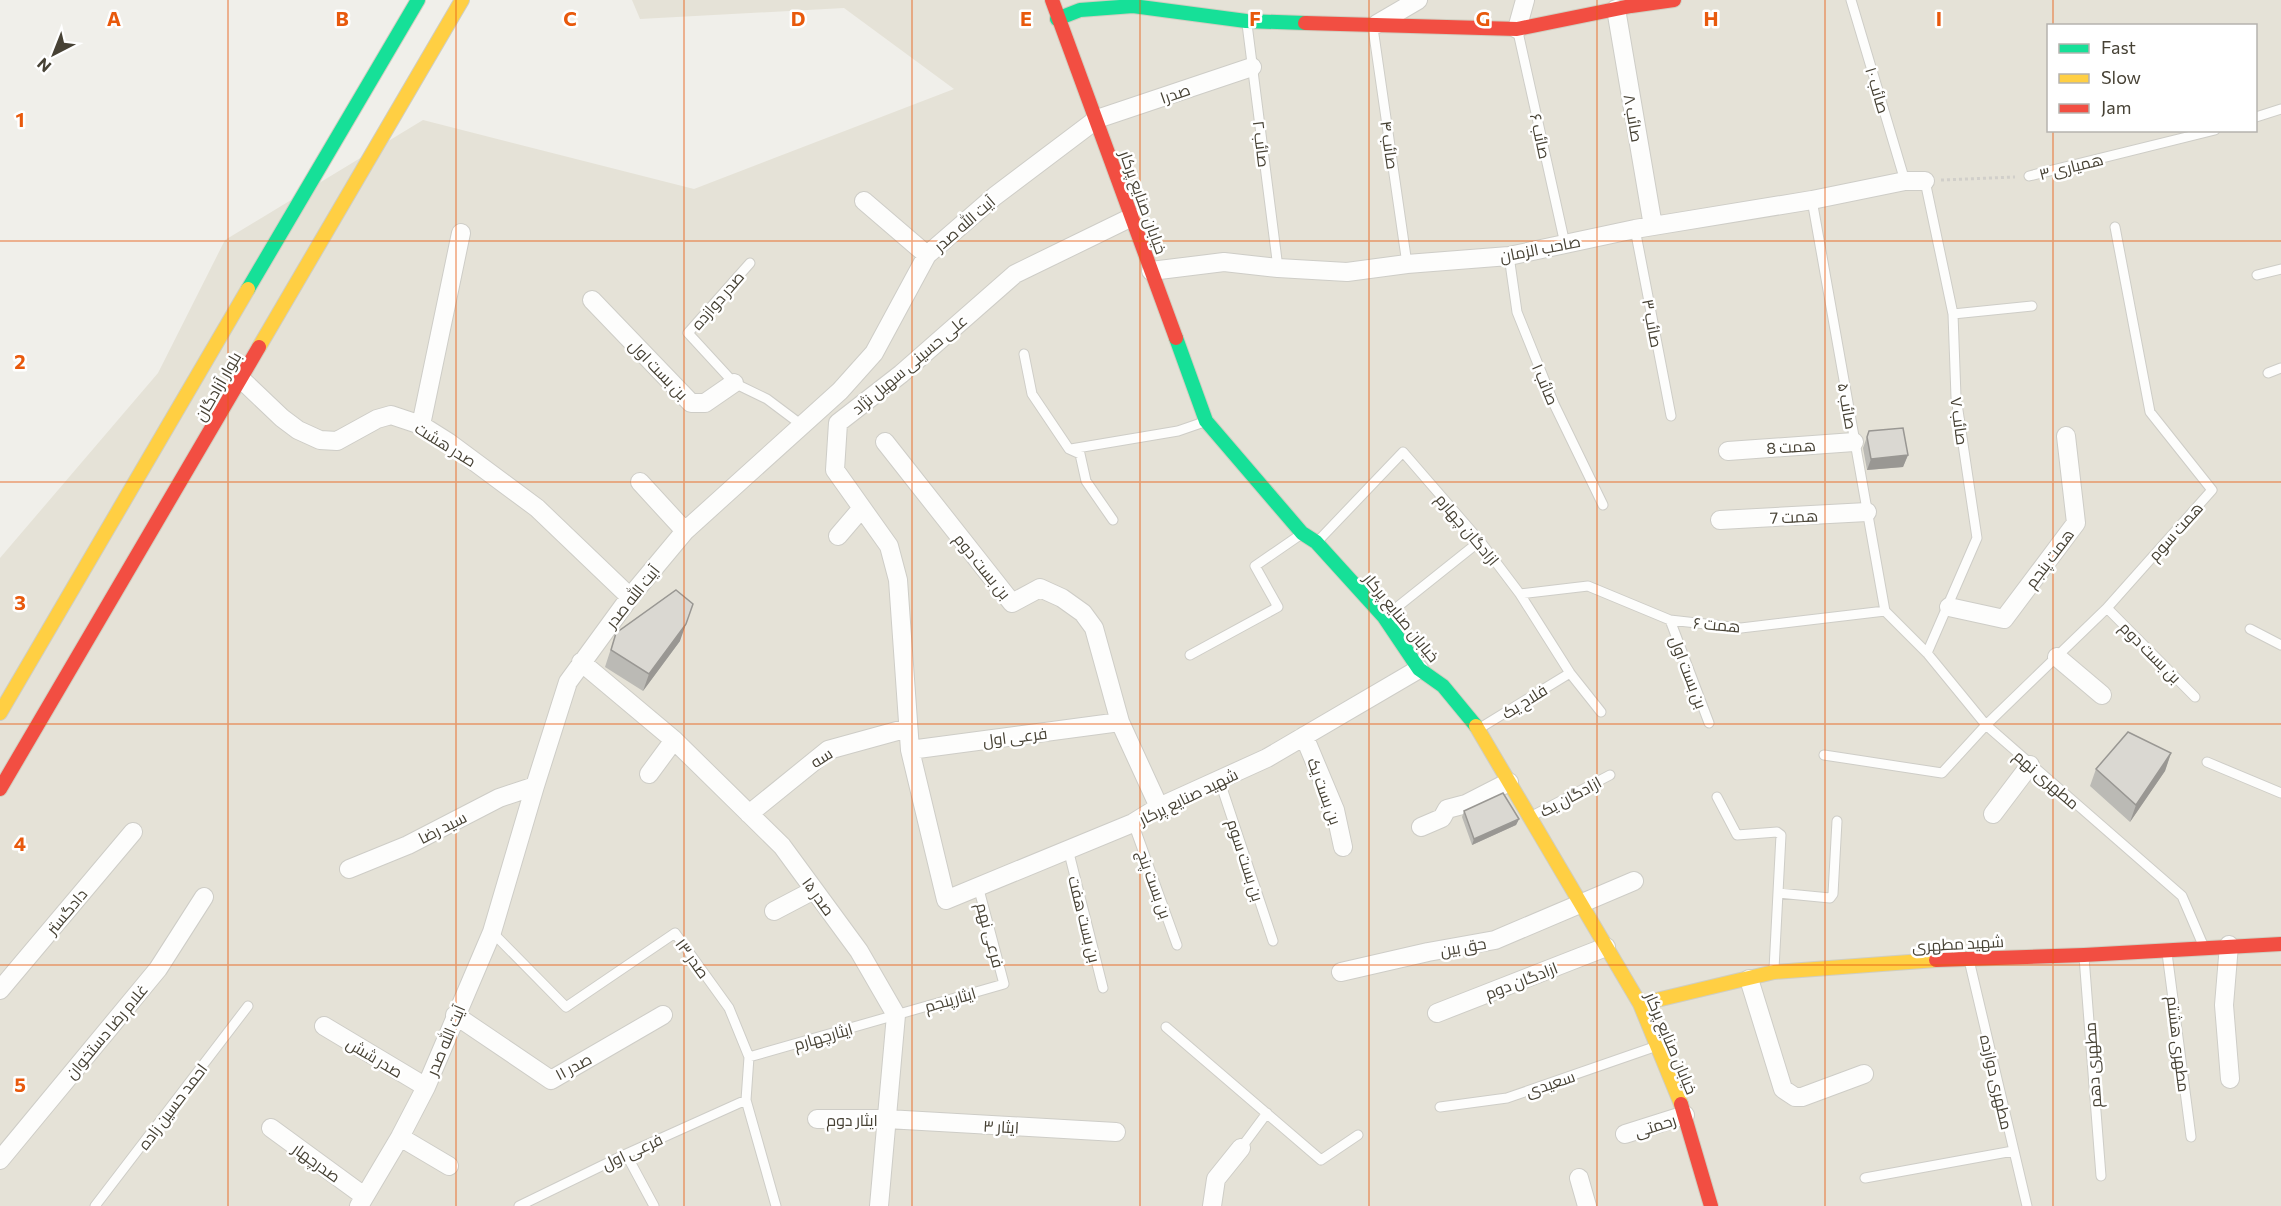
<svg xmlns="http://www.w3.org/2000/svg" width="2281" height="1206" viewBox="0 0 2281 1206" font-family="Commissioner,Cairo,sans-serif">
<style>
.residential{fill:#e5e2d7;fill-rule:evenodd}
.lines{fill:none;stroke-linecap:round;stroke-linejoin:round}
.lane-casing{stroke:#cecdc7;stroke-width:11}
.street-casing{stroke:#cecdc7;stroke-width:20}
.fast-casing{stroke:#d0cec0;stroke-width:16}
.slow-casing{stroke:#d0cec0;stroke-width:16}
.jam-casing{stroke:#d0cec0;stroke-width:16}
.path{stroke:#d1cfca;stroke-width:3;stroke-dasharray:3 3;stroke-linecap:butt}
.lane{stroke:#fdfdfc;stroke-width:9}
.street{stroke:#fdfdfc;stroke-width:18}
.fast{stroke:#16e098;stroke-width:14}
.slow{stroke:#ffcf43;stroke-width:14}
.jam{stroke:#f24e42;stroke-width:14}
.wall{fill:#bbbab5}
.shaded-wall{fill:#999793}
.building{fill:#dad8d2;stroke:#999793;stroke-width:1.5}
.grid{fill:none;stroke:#e8590c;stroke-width:1.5;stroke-opacity:0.55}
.labels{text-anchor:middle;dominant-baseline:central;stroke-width:5;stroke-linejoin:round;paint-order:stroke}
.street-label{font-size:16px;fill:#474235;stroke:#fff}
.grid-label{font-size:20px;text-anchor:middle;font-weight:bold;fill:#e8590c;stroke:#fff;stroke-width:5;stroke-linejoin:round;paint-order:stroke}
</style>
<rect width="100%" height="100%" fill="#f0efea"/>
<path class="residential" d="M632,0h1649v1206h-2281v-648l158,-185 67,-133 198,-120 271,69 260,-100 -110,-81 -204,11zM2048,26h208v104h-208z"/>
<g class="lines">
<defs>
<path id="lane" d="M1851,0l54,181
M1247,24l31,244
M1373,28l34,236
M1518,32l47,212
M2256,117l25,-8
M2029,176l186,-46
M1925,181l28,133 3,83 21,141 -50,115
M1812,200l73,411
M1635,229l36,187
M1509,256l8,56 37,92 49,101
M750,263l-62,70 46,50 33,16 36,27
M2257,275l24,-6
M1953,314l79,-8
M1024,354l8,40 37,55 11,5 6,27 27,39
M2268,373l13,-5
M1071,449l107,-18 26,-9
M1318,541l85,-89 77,89 40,53 50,79 31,39
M1520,594l68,-8 82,34 71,8 144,-17
M2107,608l88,89
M1885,611l42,42 59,72 196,171 21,49
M1386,616l94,-75
M1670,620l39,103
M2250,629l31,16
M1190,655l88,-48 -23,-41 45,-31
M1480,728l90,-55
M1824,755l118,18 44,-48 121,-117 105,-118 -62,-78 -35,-185
M2207,762l74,31
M1219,779l54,162
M1717,797l20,38 40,-3 4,3 -7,134
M1532,816l78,-41
M1133,823l44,122
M1068,849l35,139
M1778,893l52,5 3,-4 4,-73
M492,932l74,75 109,-74 54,75 20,49 -3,43 30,106
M2167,953l24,184
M2084,957l17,219
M1969,960l58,246
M1166,1027l155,133 37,-25
M749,1057l255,-73 -26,-98
M1440,1107l67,-9 147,-51
M1241,1148l26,-35
M626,1154l28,52
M1865,1178l148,-27
M95,1206l153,-200
M519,1206l107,-52 120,-54"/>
<path id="street" d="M1616,9l37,217
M1377,24l41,-24
M1517,29l8,-29
M864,201l63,54
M1132,217l-117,57 -114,100 -63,49 -3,47 54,76 9,34 12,170 36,150 187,-77 26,-16 108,-49 152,-89
M1151,271l73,-9 54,6 69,4 60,-8 102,-8 126,-27 177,-29 93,-19h20
M592,300l99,103h14l29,-20
M241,379l41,39 16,12 22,10 17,1 40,-22 14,-4 30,10 27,17 89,66 93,89
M421,425l40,-192
M885,442l127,161 28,-15 22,10 21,15 11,15 26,94 39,85
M1728,451l126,-9
M640,482l45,49
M1720,520l147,-8
M838,536l24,-28
M1949,607l55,12 72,-96 -10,-87
M2057,657l45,38
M581,662l93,78 108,106 77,105 37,64 -17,191
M1304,736l31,74 8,37
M910,750l210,-28
M649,774l25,-34
M749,814l79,-64 80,-22
M1993,814l37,-49
M1421,827l21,-9 5,-9 19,-5 43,-22
M349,869l59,-24 91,-47 36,-12
M774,911l40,-21
M2229,945l-5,60 6,74
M1341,972l87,-20 67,-12 139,-59
M1749,979l34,110 12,8h7l62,-23
M0,990l133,-158
M1437,1013l169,-66
M455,1015l96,65 112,-65
M324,1026l102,61
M817,1119h70l229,13
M271,1128l93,68
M1625,1134l60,-19
M400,1137l49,29
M0,1160l158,-191 46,-72
M1579,1178l8,28
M359,1206l41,-69 26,-50 66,-155 43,-146 33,-104 62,-85 55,-66 155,-140 34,-38 53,-98 68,-59 102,-77 155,-52
M1212,1206l4,-27 25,-31"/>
<path id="fast" d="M1057,19l23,-9 53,-4 113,15 59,2
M248,289l170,-289
M1176,338l30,83 96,112 14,9 68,75 35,52 24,17 33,40"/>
<path id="slow" d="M259,347l203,-347
M0,713l248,-424
M1476,726l164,278 41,100
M1640,1004l134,-32 162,-12"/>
<path id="jam" d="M1052,0l124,338
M1305,23l212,6 114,-23 43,-6
M0,789l259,-442
M1936,960l148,-5 197,-11
M1681,1104l30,102"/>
</defs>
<use href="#lane" class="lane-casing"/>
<use href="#street" class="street-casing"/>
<use href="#fast" class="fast-casing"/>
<use href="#slow" class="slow-casing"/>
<use href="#jam" class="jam-casing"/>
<path class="path" d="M1941,180l74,-3"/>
<use href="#lane" class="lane"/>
<use href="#street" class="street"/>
<use href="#fast" class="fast"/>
<use href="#slow" class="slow"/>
<use href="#jam" class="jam"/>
</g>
<path class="wall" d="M1869,431l39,24 -5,12 -36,3 -4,-22z
M616,633l64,8 -37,50 -38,-24z
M2171,753l-6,18 -35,51 -40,-36 6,-17z
M1464,811l55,8 -3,6 -44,20 -10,-28z"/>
<path class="shaded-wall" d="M1908,455l-5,12 -36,3 4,-11z
M686,624l-6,17 -37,50 6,-17z
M2171,753l-6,18 -35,51 6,-17z
M1519,819l-3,6 -44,20 2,-6z"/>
<path class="building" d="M1903,428l5,27 -37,4 -4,-22 2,-6z
M676,590l17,14 -7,20 -37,50 -38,-24 5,-17z
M2128,732l43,21 -35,52 -40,-36z
M1503,793l16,26 -45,20 -10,-28z"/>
<path class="grid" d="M228,0v1206M456,0v1206M684,0v1206M912,0v1206M1140,0v1206M1369,0v1206M1597,0v1206M1825,0v1206M2053,0v26M2053,130v1076M0,241h2281M0,482h2281M0,724h2281M0,965h2281"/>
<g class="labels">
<g class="street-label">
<text transform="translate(1878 90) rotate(73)">صائب ۱۰</text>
<text transform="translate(1175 93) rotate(-19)">صدرا</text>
<text transform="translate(1634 118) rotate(80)">صائب ۸</text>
<text transform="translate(1541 136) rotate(78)">صائب ۶</text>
<text transform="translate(1262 144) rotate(83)">صائب ۲</text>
<text transform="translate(1390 145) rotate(82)">صائب ۴</text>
<text transform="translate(2071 166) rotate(-14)">همیاری ۳</text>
<text transform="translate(1144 202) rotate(70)">خیابان صنایع پرکار</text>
<text transform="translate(964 223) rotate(-41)">آیت الله صدر</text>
<text transform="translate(1540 248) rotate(-11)">صاحب الزمان</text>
<text transform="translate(717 300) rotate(-49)">صدر دوازده</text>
<text transform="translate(1653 323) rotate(79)">صائب ۳</text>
<text transform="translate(909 364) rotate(-40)">علی حسینی سهیل نژاد</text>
<text transform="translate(659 369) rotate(46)">بن بست اول</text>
<text transform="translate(1546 384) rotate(67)">صائب ۱</text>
<text transform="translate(217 386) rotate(-60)">بلوار آزادگان</text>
<text transform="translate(1848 406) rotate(80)">صائب ۵</text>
<text transform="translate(1960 421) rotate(82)">صائب ۷</text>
<text transform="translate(446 444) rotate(32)">صدر هشت</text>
<text transform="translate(1791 446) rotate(-4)">همت 8</text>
<text transform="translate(1794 516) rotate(-3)">همت 7</text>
<text transform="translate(1468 529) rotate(50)">ازادگان چهارم</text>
<text transform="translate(2175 531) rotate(-48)">همت سوم</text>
<text transform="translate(2049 558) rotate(-53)">همت پنجم</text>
<text transform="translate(983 566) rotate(51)">بن بست دوم</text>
<text transform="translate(632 596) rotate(-51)">آیت الله صدر</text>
<text transform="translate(1402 617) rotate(51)">خیابان صنایع پرکار</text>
<text transform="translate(1717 624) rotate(5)">همت ۶</text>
<text transform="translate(2151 652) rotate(45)">بن بست دوم</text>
<text transform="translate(1689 672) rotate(69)">بن بست اول</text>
<text transform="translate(1524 701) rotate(-32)">فلاح یک</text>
<text transform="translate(1015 736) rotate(-7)">فرعی اول</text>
<text transform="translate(821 757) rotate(-32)">سه</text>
<text transform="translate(2047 779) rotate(41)">مطهری نهم</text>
<text transform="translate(1325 791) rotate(70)">بن بست یک</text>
<text transform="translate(1188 796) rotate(-26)">شهید صنایع پرکار</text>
<text transform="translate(1570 796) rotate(-28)">ازادگان یک</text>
<text transform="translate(442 827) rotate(-27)">سید رضا</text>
<text transform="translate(1246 860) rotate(72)">بن بست سوم</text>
<text transform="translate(1155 884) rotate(70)">بن بست پنج</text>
<text transform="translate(819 896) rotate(54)">صدر ۱۵</text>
<text transform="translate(66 911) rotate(-50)">دادگستر</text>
<text transform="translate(1085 919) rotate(76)">بن بست هفت</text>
<text transform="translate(991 935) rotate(75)">فرعی نهم</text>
<text transform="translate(1958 943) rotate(-3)">شهید مطهری</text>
<text transform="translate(1463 946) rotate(-10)">حق بین</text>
<text transform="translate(693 958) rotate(54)">صدر ۱۳</text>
<text transform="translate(1521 980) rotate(-21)">ازادگان دوم</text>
<text transform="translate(950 999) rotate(-16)">ایثارپنجم</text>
<text transform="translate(106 1031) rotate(-50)">غلام رضا دستخوان</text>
<text transform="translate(823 1036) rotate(-16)">ایثارچهارم</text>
<text transform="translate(445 1040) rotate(-67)">آیت الله صدر</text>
<text transform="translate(1672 1043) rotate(67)">خیابان صنایع پرکار</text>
<text transform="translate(2179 1044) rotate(83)">مطهری هشتم</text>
<text transform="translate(375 1057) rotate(31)">صدر شش</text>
<text transform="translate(2092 1065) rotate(-94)">مطهری دهم</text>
<text transform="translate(573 1066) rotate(-28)">صدر ۱۱</text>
<text transform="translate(1997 1082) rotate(77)">مطهری دوازده</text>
<text transform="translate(1550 1083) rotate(-19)">سعیدی</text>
<text transform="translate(172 1106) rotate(-53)">احمد حسین زاده</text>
<text x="852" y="1119">ایثار دوم</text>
<text transform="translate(1655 1125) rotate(-18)">رحمتی</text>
<text transform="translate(1001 1126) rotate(3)">ایثار ۳</text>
<text transform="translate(632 1151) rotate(-25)">فرعی اول</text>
<text transform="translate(317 1162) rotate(36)">صدرچهار</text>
</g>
</g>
<g class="grid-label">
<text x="114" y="26">A</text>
<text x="342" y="26">B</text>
<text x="570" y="26">C</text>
<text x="798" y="26">D</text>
<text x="1026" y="26">E</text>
<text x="1255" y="26">F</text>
<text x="1483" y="26">G</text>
<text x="1711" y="26">H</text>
<text x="1939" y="26">I</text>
<text x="20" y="127">1</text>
<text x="20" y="369">2</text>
<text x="20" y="610">3</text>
<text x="20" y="851">4</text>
<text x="20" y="1092">5</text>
</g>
<rect x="2047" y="24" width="210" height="108" fill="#ffffff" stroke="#b5b3ae" stroke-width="1.5"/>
<rect x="2059" y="44" width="30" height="9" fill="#16e098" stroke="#b5b3ae" stroke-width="1.5"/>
<text x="2101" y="54" font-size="18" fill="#474235">Fast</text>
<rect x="2059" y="74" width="30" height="9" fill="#ffcf43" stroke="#b5b3ae" stroke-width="1.5"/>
<text x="2101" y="84" font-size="18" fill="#474235">Slow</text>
<rect x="2059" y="104" width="30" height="9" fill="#f24e42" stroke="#b5b3ae" stroke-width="1.5"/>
<text x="2101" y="114" font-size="18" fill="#474235">Jam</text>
<g transform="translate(54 54) rotate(222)" stroke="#ffffff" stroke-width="4.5" paint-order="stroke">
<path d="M0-4.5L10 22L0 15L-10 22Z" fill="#474235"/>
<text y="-9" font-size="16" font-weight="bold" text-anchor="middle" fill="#474235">N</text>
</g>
</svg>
